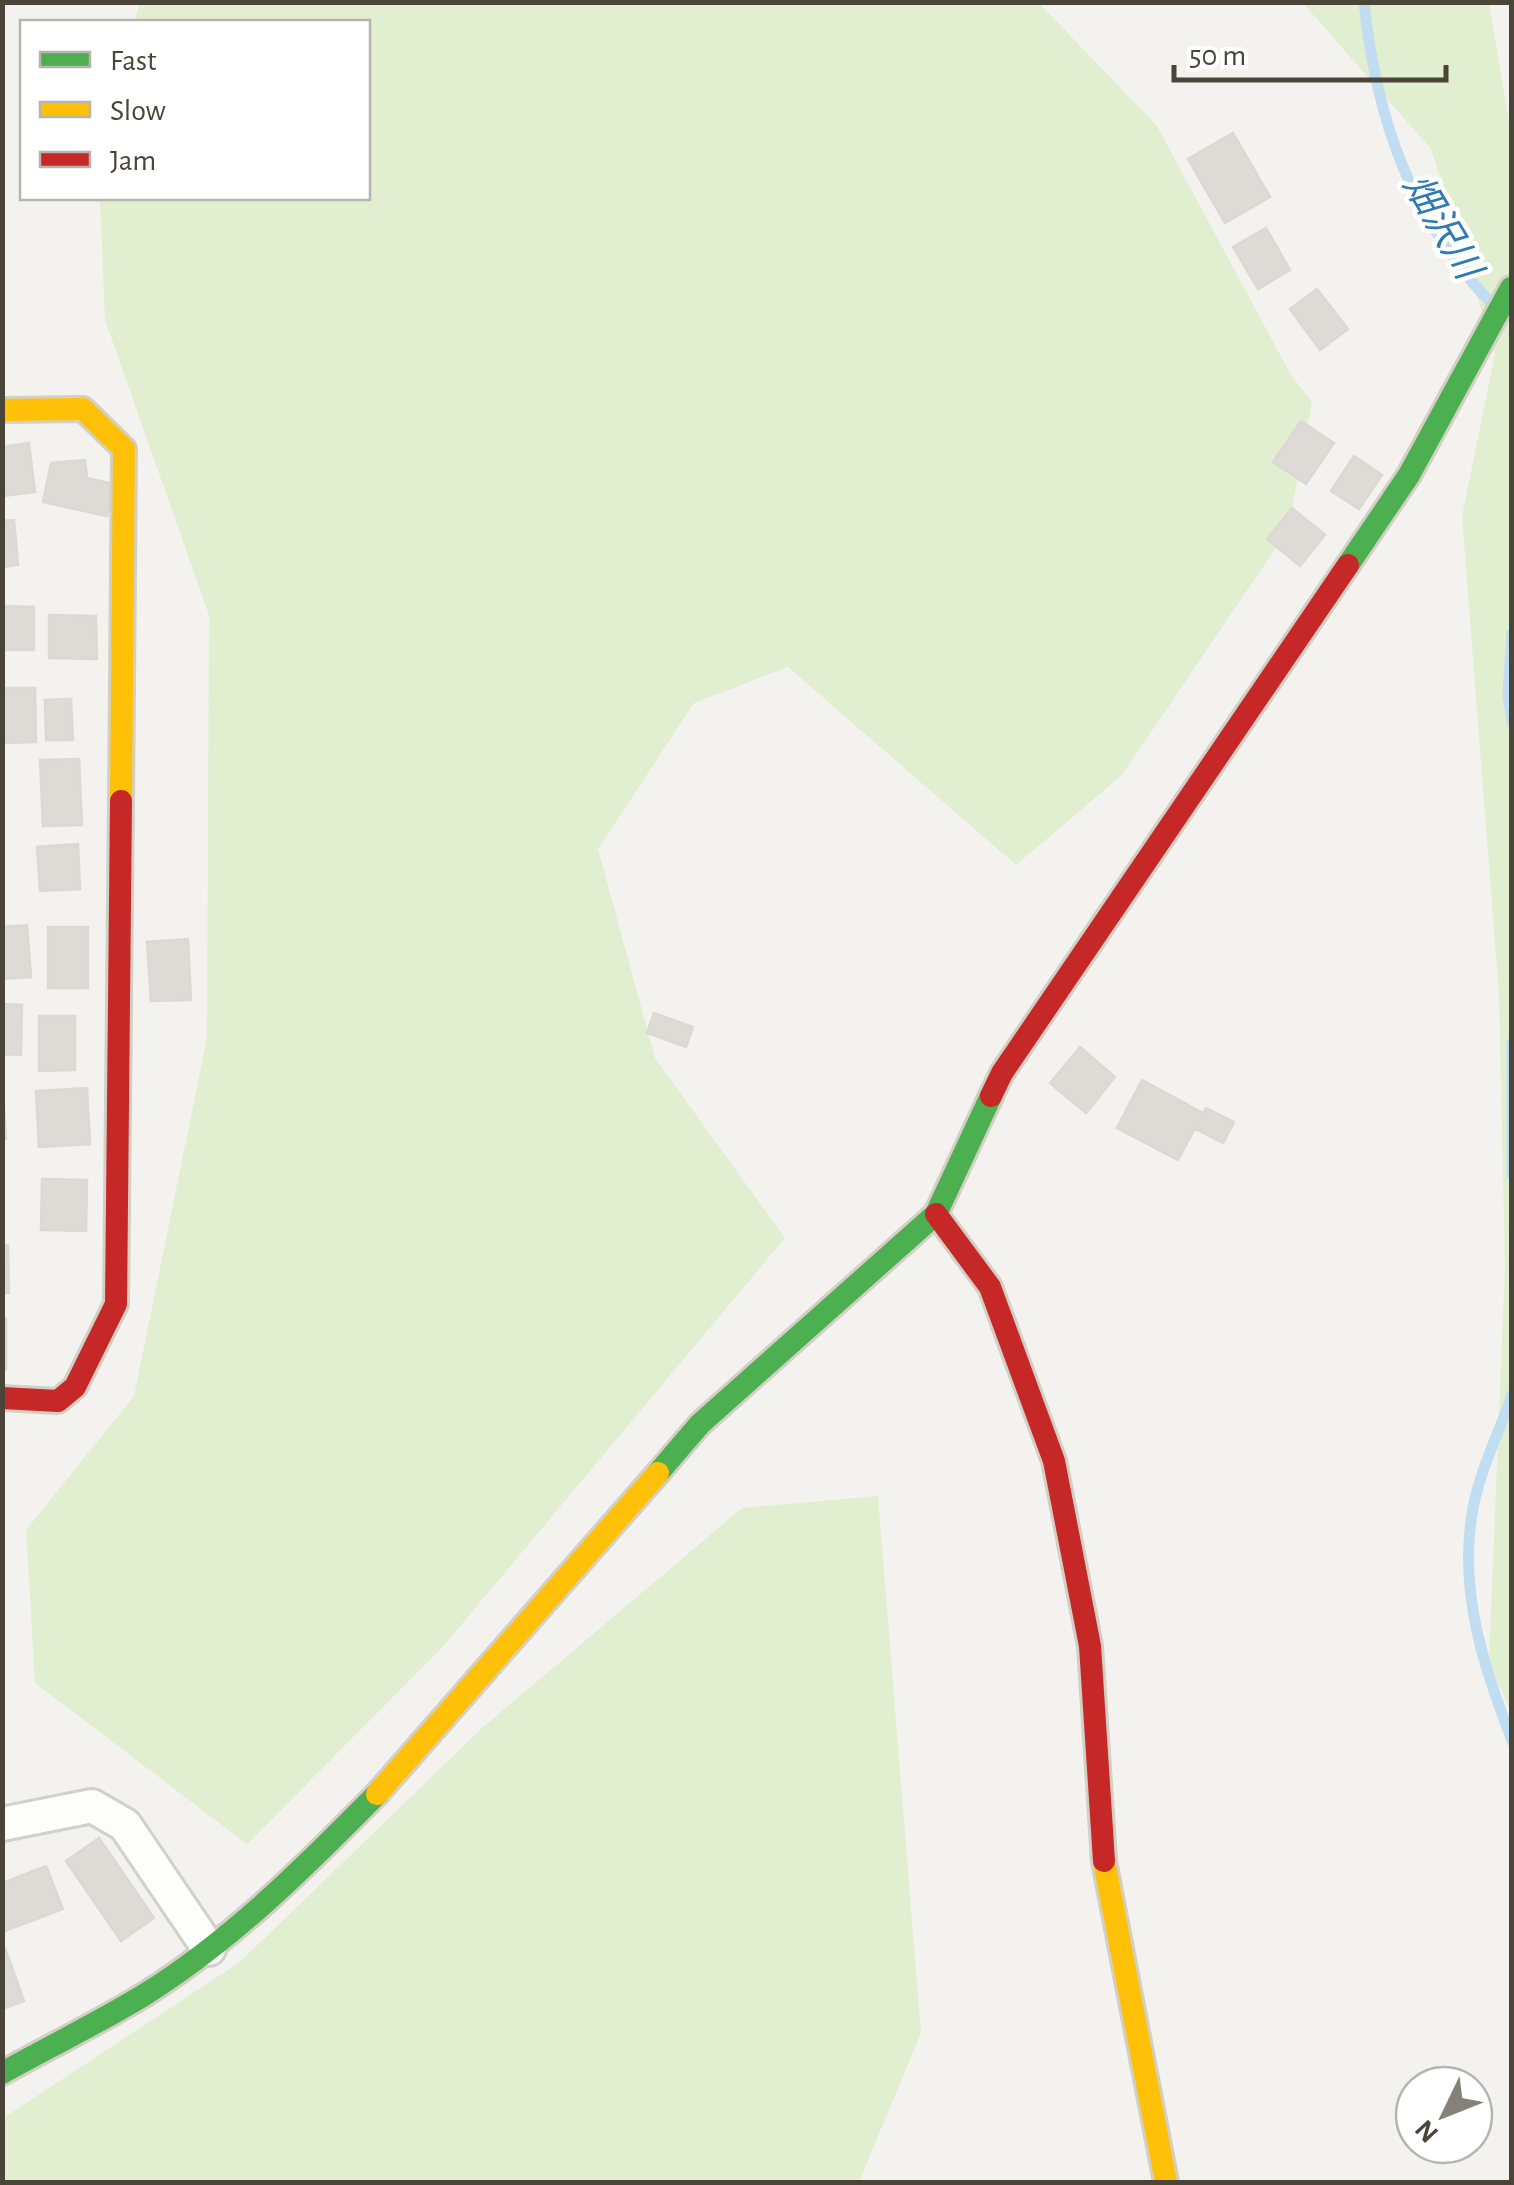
<svg xmlns="http://www.w3.org/2000/svg" width="1514" height="2185" viewBox="0 0 1514 2185" font-family="'Alegreya Sans','Noto Sans JP',sans-serif">
<style>
.green{fill:#e1eecf}
.lines{fill:none;stroke-linecap:round;stroke-linejoin:round}
.stream{stroke:#c0ddf1;stroke-width:11}
.building{fill:#dedbd6;stroke:#dcd9d4;stroke-width:2.5}
.street-casing{stroke:#d2d0cb;stroke-width:38}
.fast-casing{stroke:#d3cfc5;stroke-width:28}
.slow-casing{stroke:#d3cfc5;stroke-width:28}
.jam-casing{stroke:#d3cfc5;stroke-width:28}
.street{stroke:#fdfdfc;stroke-width:32}
.fast{stroke:#4caf50;stroke-width:22}
.slow{stroke:#ffc107;stroke-width:22}
.jam{stroke:#c62828;stroke-width:22}
.labels{text-anchor:middle;dominant-baseline:central;stroke-width:9;stroke-linejoin:round;paint-order:stroke}
.water-label{font-size:38px;font-style:italic;fill:#2e7ab2;stroke:#fff}
</style>
<rect width="100%" height="100%" fill="#f4f2ee"/>
<path class="green" d="M140,3h899l118,123 134,249 21,27 -24,128 -166,245 -106,90 -228,-198 -94,36 -96,146 57,209 130,180 -344,411 -194,195 -212,-161 -9,-153 108,-134 73,-358 2,-423 -104,-295 -5,-122h268v-176h-234z
M1303,3h186l22,131v1579l-22,-53 16,-393 -6,-273 -37,-478 33,-162 -64,-205z
M878,1496l43,537 -62,149h-856l-1,-63 238,-157 242,-234 260,-220z"/>
<g class="lines">
<path class="stream" d="M1364,2c12,117 47,217 128,302
M1512,634l-4,61 4,27
M1512,1044v130
M1512,1395c-13,38 -34,79 -40,119 -13,81 12,152 40,227"/>
</g>
<path class="building" d="M1233,133l37,64 -45,26 -37,-64z
M1266,228l24,42 -32,19 -25,-42z
M1317,289l31,40 -28,21 -30,-41z
M1301,421l33,22 -28,41 -33,-22z
M29,443l6,49 -33,4v-49z
M1354,456l28,19 -23,34 -28,-18z
M85,460l2,18 27,6 -7,32 -64,-14 8,-39z
M1292,508l33,27 -25,31 -33,-27z
M14,520l4,45 -16,2v-46z
M2,606l32,1v43h-32z
M49,615l47,1 1,43 -48,-1z
M2,688h33l1,54 -34,1z
M71,699l2,41h-27l-1,-40z
M79,759l3,66 -39,1 -3,-66z
M78,844l2,45 -40,2 -3,-44z
M27,925l4,52 -29,2v-52z
M48,927h40v61h-40z
M188,939l3,61 -40,1 -4,-59z
M2,1004l20,1 -1,50 -19,-1z
M654,1013l39,14 -7,20 -39,-14z
M39,1016h36v54l-36,1z
M1080,1047l35,30 -29,36 -36,-30z
M2,1074l4,65 -4,1z
M1142,1080l61,33 -25,47 -61,-32z
M87,1088l3,56 -51,3 -3,-56z
M1206,1108l28,14 -11,21 -27,-14z
M42,1179l45,1 -1,51 -45,-1z
M2,1245h6l1,48h-7z
M2,1318h4v51h-4z
M99,1838l55,80 -33,23 -55,-80z
M46,1866l17,43 -61,23v-49z
M5,1948l19,53 -22,8v-60z"/>
<g class="lines">
<defs>
<path id="street" d="M2,1824l90,-18 33,19 84,124"/>
<path id="fast" d="M1348,565l61,-90 102,-187
M658,1473l42,-49 236,-210 55,-118
M2,2073c47,-26 96,-50 142,-78 87,-54 162,-129 233,-201"/>
<path id="slow" d="M2,410l81,-1 41,40 -3,352
M377,1794l281,-321
M1104,1861l62,321"/>
<path id="jam" d="M991,1096l11,-23 346,-508
M936,1214l54,73 64,174 36,185 14,215
M2,1398l56,3 17,-14 41,-83 5,-503"/>
</defs>
<use href="#street" class="street-casing"/>
<use href="#fast" class="fast-casing"/>
<use href="#slow" class="slow-casing"/>
<use href="#jam" class="jam-casing"/>
<use href="#street" class="street"/>
<use href="#fast" class="fast"/>
<use href="#slow" class="slow"/>
<use href="#jam" class="jam"/>
</g>
<g class="labels">
<g class="water-label">
<text transform="translate(1441 227) rotate(59)">畑沢川</text>
</g>
</g>
<rect width="1514" height="2185" fill="none" stroke="#4b4439" stroke-width="10"/>
<rect x="20" y="20" width="350" height="180" fill="#ffffff" stroke="#b7b4b0" stroke-width="2.5"/>
<rect x="40" y="52" width="50" height="15" fill="#4caf50" stroke="#b7b4b0" stroke-width="2.5"/>
<text x="110" y="70" font-size="30" fill="#4b4439">Fast</text>
<rect x="40" y="102" width="50" height="15" fill="#ffc107" stroke="#b7b4b0" stroke-width="2.5"/>
<text x="110" y="120" font-size="30" fill="#4b4439">Slow</text>
<rect x="40" y="152" width="50" height="15" fill="#c62828" stroke="#b7b4b0" stroke-width="2.5"/>
<text x="110" y="170" font-size="30" fill="#4b4439">Jam</text>
<g transform="translate(1444 2115) rotate(227)"><circle r="48" fill="#ffffff" stroke="#b7b4b0" stroke-width="2.5"/>
<path d="M0-8L18 38L0 25L-18 38Z" fill="#868178"/>
<text y="-15" font-size="28" font-weight="bold" text-anchor="middle" fill="#4b4439">N</text>
</g>
<path d="M1174 65v15h272v-15" fill="none" stroke="#4b4439" stroke-width="5"/>
<text x="1189" y="65" font-size="30" fill="#4b4439" stroke="#ffffff" stroke-width="8" paint-order="stroke">50 m</text>
</svg>
